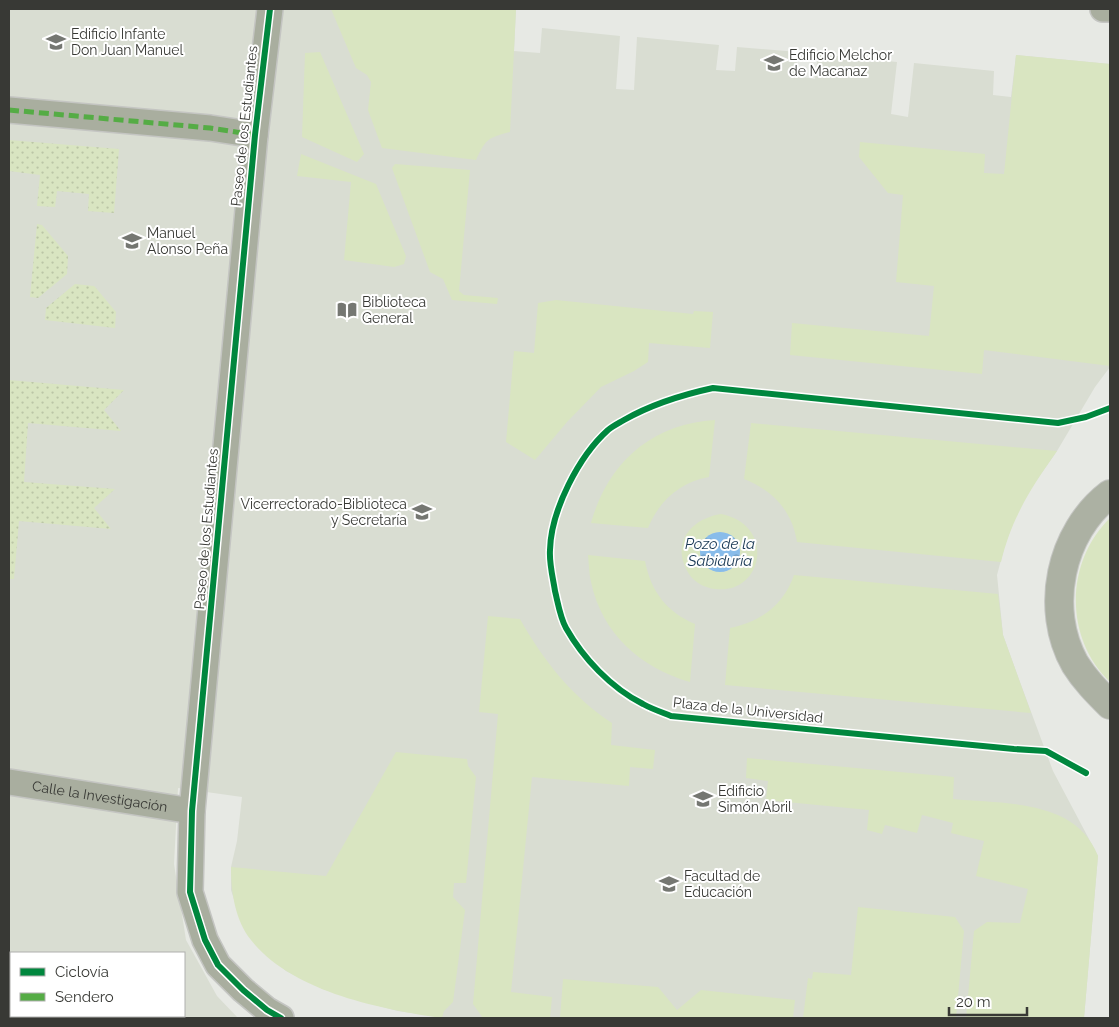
<svg xmlns="http://www.w3.org/2000/svg" width="1119" height="1027" viewBox="0 0 1119 1027" font-family="Raleway,sans-serif">
<style>
.built{fill:#d9ddd2}
.grass{fill:url(#grass-dots)}
.garden{fill:#d9e5c1;fill-rule:evenodd}
.water{fill:url(#water-ripples)}
.lines{fill:none;stroke-linecap:round;stroke-linejoin:round}
.minor-casing{stroke:#c4c5c2;stroke-width:28}
.major-casing{stroke:#c4c5c2;stroke-width:30}
.minor{stroke:#a9ae9f;stroke-width:25}
.major{stroke:#acb1a3;stroke-width:28}
.quiet{stroke:#55ac45;stroke-width:5;stroke-dasharray:10 5;stroke-linecap:butt}
.cycleway-casing{stroke:#fff;stroke-width:9}
.cycleway{stroke:#00873e;stroke-width:6}
.labels{text-anchor:middle;dominant-baseline:central;stroke-width:4;stroke-linejoin:round;paint-order:stroke}
.poi-label{font-size:14px;fill:#383935;stroke:#fff;text-anchor:start}
.street-label{font-size:14px;fill:#383935;stroke:#fff}
.water-label{font-size:15px;font-style:italic;fill:#183753;stroke:#fff}
</style>
<defs>
<pattern id="grass-dots" width="8" height="8" patternUnits="userSpaceOnUse" patternTransform="scale(1.25)"><rect width="8" height="8" fill="#d9e5c1"/><path d="M2 2h.1M6 6h.1" fill="none" stroke="#bbc5a6" stroke-width="1.8" stroke-linecap="round"/></pattern>
<pattern id="water-ripples" width="26" height="14" patternUnits="userSpaceOnUse" patternTransform="scale(1.25)"><rect width="26" height="14" fill="#88bcea"/><path d="M2 4q2-2 4 0t4 0M15 11q2-2 4 0t4 0" fill="none" stroke="#709abe"/></pattern>
</defs>
<rect width="100%" height="100%" fill="#e7e9e4"/>
<path class="built" d="M9,9h507l-2,42 26,2 2,-25 78,8 -4,53 18,1 3,-53 82,8 -3,25 19,1 2,-24 61,5 -3,24 20,3 3,-25 79,8 -6,52 17,3 6,-54 80,8 -1,24 18,2 5,-42 94,9v303l-15,20 -38,64 -30,43 -11,21 -11,30 -8,30 6,60 17,47 33,89 45,85 -14,162h-637l-49,-7 -19,-5 -56,-17 -37,-18 -35,-32 -11,-21 -9,-28v-23l6,-26 5,-44 -64,-9 -4,76 12,76 31,56 21,22h-89l-16,-2h51v-63h-173v43h-2z"/>
<path class="grass" d="M9,140l110,9 -5,64 -26,-2 1,-17 -32,-3 -2,16 -18,-1 3,-31 -31,-4z
M37,224l5,1 26,31 -1,18 -29,24 -8,-1z
M75,284l19,2 2,2 20,24 -1,16 -70,-8 1,-12z
M9,380l115,10 -20,20 17,21 -93,-8 -4,59 91,7 -21,19 17,21 -92,-8 -5,58h-5z"/>
<path class="garden" d="M331,9h185l-6,123c-23,6 -24,7 -34,28l-94,-12 -14,-38 3,-28 -4,-7 -11,-7z
M320,52l44,102 -7,8 -55,-25 3,-84z
M1016,55l94,9v302l-126,-16 -2,24 -192,-19 2,-32 137,13 5,-50 -38,-4 7,-87 -15,-2 -29,-36 1,-15 125,12 -1,19 20,1z
M301,154l75,30 30,72 -2,8 -10,3 -50,-7 7,-78 -54,-6z
M395,164l75,6 -11,121 5,4 34,3 -1,6 -45,-4 -9,-21 -13,-7 -38,-104z
M556,300l137,14 1,-3 19,1 -3,36 -61,-5 -1,19 -14,9 -33,16 -34,35 -32,38 -29,-18 8,-91 20,2 4,-50z
M715,420l-6,57c-29,5 -50,24 -61,51l-57,-5c17,-61 61,-99 124,-103z
M751,423l306,28c-26,37 -45,66 -56,111l-204,-20c-5,-31 -23,-51 -53,-63z
M721,514c56,11 42,81 -6,75 -10,-1 -21,-7 -26,-15 -19,-30 1,-55 32,-60zM718,532c25,2 30,31 7,40l-21,-7c-7,-13 -2,-30 14,-33z
M1110,518v164c-46,-44 -45,-120 0,-164z
M588,555l57,6c6,31 22,51 50,63l-5,58c-49,-14 -88,-48 -99,-100 -2,-8 -2,-18 -3,-27z
M794,575l204,19 5,41 28,78 -306,-28 5,-57c30,-6 54,-23 64,-53z
M488,616l32,3c23,41 52,78 92,104l-1,22 44,5 -2,19 -23,-2 -1,19 -97,-9 -21,215 41,5 -2,21h-67l-10,-14 25,-290 -19,-2z
M396,752l71,7 1,7 8,11 -10,106h-12l-1,14 12,13 -12,92 -9,9 -2,7c-61,-9 -150,-26 -191,-78 -16,-20 -20,-48 -20,-73l95,9z
M747,758l207,19 -1,22c51,5 123,0 145,57l-14,162h-118l8,-87 13,-9 33,1 8,-34 -52,-13 8,-35 -33,-8 2,-10 -31,-8 -5,18 -32,-8 -3,9 -15,-4 2,-20 -103,-10 2,-19 -22,-3z
M858,907l97,10 9,14 -8,87h-153l5,-40 4,1 1,-7 38,3z
M563,979l95,8 19,23 24,-20 94,10 -2,18h-233z"/>
<path class="water" d="M700 552a20 20 0 1 1 40 0a20 20 0 1 1-40 0Z"/>
<g class="lines">
<defs>
<g id="minor">
<path d="M270,9l-15,126 -63,676 -2,81 15,48 13,25 25,25 24,20 14,8"/>
<path d="M1103,9h7"/>
<path d="M9,110l201,18 45,7"/>
<path id="s1" d="M9,782l183,29"/>
</g>
<path id="major" d="M1110,494c-50,38 -66,115 -35,170 10,16 22,28 35,41"/>
</defs>
<use href="#minor" class="minor-casing"/>
<use href="#major" class="major-casing"/>
<use href="#minor" class="minor"/>
<use href="#major" class="major"/>
<path class="quiet" d="M9,110l201,18 45,7"/>
<defs>
<path id="cycleway" d="M270,9l-15,126 -63,676 -2,81 15,48 13,25 25,25 24,20 14,8
M1086,773l-40,-22 -32,-2 -343,-33c-10,-4 -19,-7 -28,-12 -32,-16 -60,-46 -77,-76 -6,-11 -8,-25 -11,-37 -2,-13 -6,-28 -5,-41 1,-40 29,-94 58,-120 5,-4 11,-7 16,-10 28,-16 57,-25 89,-32l345,35 28,-6 24,-9"/>
</defs>
<use href="#cycleway" class="cycleway-casing"/>
<use href="#cycleway" class="cycleway"/>
</g>
<defs>
<symbol id="university-bare" viewBox="-9 -9 18 18"><path d="M0-5L7-2L0 1L-7-2ZM-4 1L0 2.5L4 1V4Q0 6-4 4Z" fill="#757772" stroke="#fff" stroke-width="2.5" paint-order="stroke"/></symbol>
<symbol id="school-bare" viewBox="-9 -9 18 18"><path d="M0-5L7-2L0 1L-7-2ZM-4 1L0 2.5L4 1V4Q0 6-4 4Z" fill="#757772" stroke="#fff" stroke-width="2.5" paint-order="stroke"/></symbol>
<symbol id="library-bare" viewBox="-9 -9 18 18"><path d="M-6-4Q-3-5.5-.7-3.5V5Q-3 3-6 4ZM6-4Q3-5.5 .7-3.5V5Q3 3 6 4Z" fill="#757772" stroke="#fff" stroke-width="2.5" paint-order="stroke"/></symbol>
</defs>
<g fill-rule="evenodd">
<use href="#university-bare" x="42" y="28" width="28" height="28"/>
<use href="#university-bare" x="760" y="49" width="28" height="28"/>
<use href="#school-bare" x="118" y="227" width="28" height="28"/>
<use href="#library-bare" x="333" y="296" width="28" height="28"/>
<use href="#university-bare" x="408" y="498" width="28" height="28"/>
<use href="#university-bare" x="689" y="785" width="28" height="28"/>
<use href="#university-bare" x="655" y="870" width="28" height="28"/>
</g>
<g class="labels">
<g class="poi-label">
<text x="71" y="34">Edificio Infante<tspan x="71" dy="16">Don Juan Manuel</tspan></text>
<text x="789" y="55">Edificio Melchor<tspan x="789" dy="16">de Macanaz</tspan></text>
<text x="147" y="233">Manuel<tspan x="147" dy="16">Alonso Peña</tspan></text>
<text x="362" y="302">Biblioteca<tspan x="362" dy="16">General</tspan></text>
<text x="407" y="504" text-anchor="end">Vicerrectorado-Biblioteca<tspan x="407" dy="16">y Secretaría</tspan></text>
<text x="718" y="791">Edificio<tspan x="718" dy="16">Simón Abril</tspan></text>
<text x="684" y="876">Facultad de<tspan x="684" dy="16">Educación</tspan></text>
</g>
<g class="street-label">
<text transform="translate(244 126) rotate(-84)">Paseo de los Estudiantes</text>
<text transform="translate(206 529) rotate(-85)">Paseo de los Estudiantes</text>
<text transform="translate(748 710) rotate(6)">Plaza de la Universidad</text>
<text stroke="none"><textPath href="#s1" startOffset="92">Calle la Investigación</textPath></text>
</g>
<g class="water-label">
<text x="720" y="544">Pozo de la<tspan x="720" dy="17">Sabiduría</tspan></text>
</g>
</g>
<rect width="1119" height="1027" fill="none" stroke="#383935" stroke-width="20"/>
<rect x="10" y="952" width="175" height="65" fill="#ffffff" stroke="#afb0ae"/>
<rect x="20" y="968" width="25" height="8" fill="#00873e" stroke="#afb0ae"/>
<text x="55" y="977" font-size="15" fill="#383935">Ciclovía</text>
<rect x="20" y="993" width="25" height="8" fill="#55ac45" stroke="#afb0ae"/>
<text x="55" y="1002" font-size="15" fill="#383935">Sendero</text>
<path d="M949 1007v8h78v-8" fill="none" stroke="#383935" stroke-width="2.5"/>
<text x="956" y="1007" font-size="15" fill="#383935" stroke="#ffffff" stroke-width="4" paint-order="stroke">20 m</text>
</svg>
